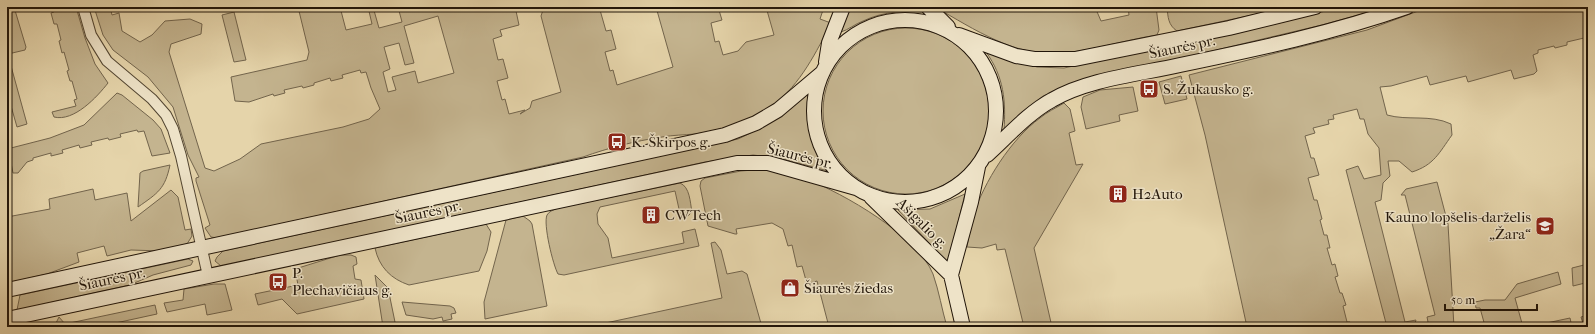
<svg xmlns="http://www.w3.org/2000/svg" width="1595" height="334" viewBox="0 0 1595 334" font-family="'IM FELL French Canon',serif">
<style>
.green{fill:#c4b48f;stroke:#72644c;fill-rule:evenodd}
.lines{fill:none;stroke-linecap:round;stroke-linejoin:round}
.street-casing{stroke:#524531;stroke-width:12}
.secondary-casing{stroke:#211509;stroke-width:16}
.street{stroke:#eee3c8;stroke-width:10}
.secondary{stroke:#eee3c8;stroke-width:14}
.labels{text-anchor:middle;dominant-baseline:central;stroke-width:3;stroke-linejoin:round;paint-order:stroke}
.street-label{font-size:15px;fill:#211509;stroke:#eee3c8}
.poi-label{font-size:15px;fill:#211509;stroke:#eee3c8;text-anchor:start}
</style>
<rect width="100%" height="100%" fill="#e5d4aa"/>
<filter id="stains"><feTurbulence type="fractalNoise" baseFrequency=".005" numOctaves="4"/><feColorMatrix values="0 0 0 0 .2 0 0 0 0 .09 0 0 0 0 .02 0 0 0 .5 -.17"/></filter>
<radialGradient id="worn" r=".72"><stop offset=".6" stop-color="#630" stop-opacity="0"/><stop offset="1" stop-color="#630" stop-opacity=".3"/></radialGradient>
<path class="green" d="M7,7h7l12,40 -1,3 -17,4z
M52,7h24l9,31 10,26 13,19c-11,14 -34,39 -54,34l-2,-5 24,-6 -2,-6 3,-1 -5,-18h-2l-3,-10 2,-1 -5,-18 -2,1 -3,-12 2,-1 -4,-16h-3l-3,-11 3,-1z
M94,7h16l2,8 7,-2 3,18 18,11 12,-7 13,-14 25,-2 12,5 -1,10 -30,10 -2,8 36,116 9,3 26,-12 21,-15 82,-17 26,-8 11,-10 -9,-21 -5,-16 -5,1 -1,-3 -18,5 1,3 -12,3 -1,-3 -16,5v2l-11,3 -1,-2 -18,4 1,3 -11,3 -1,-2 -24,8 -14,-1 -4,-24 76,-17 2,-8 -11,-45h42l6,23 26,-6 -4,-17h5l6,21 23,-6 -4,-15h99l19,4 3,14 -19,5 2,6 -9,3 5,21 5,-1 5,19 -11,3 5,19 3,-1 4,15 16,-4 -5,4 10,-6 2,-7 29,-9 -20,-76 3,-9h65l-9,3 6,21 5,-1 5,19 -11,3 5,19 3,-1 4,15 56,-18 -17,-60h62l4,13 -11,3 4,19 4,-1 4,14 15,-4 8,-9 28,-7 -8,-28h58l-4,12 11,4c-14,28 -31,62 -57,81 -22,17 -52,26 -79,30 -11,1 -22,1 -33,3 -27,4 -54,11 -79,20l-366,81 -6,-1 -6,-9 5,-3 -14,-44v-3l3,-1 -11,-22 -15,-48 -25,-30 -35,-27 -10,-15zM438,16l16,57 -36,10 -3,-12 -23,6 4,13 -8,2 -5,-20 7,-3 -6,-22 15,-4 6,22 9,-2 -10,-37z
M850,7h76l4,6c-23,-3 -46,-2 -67,8 -8,3 -15,9 -22,11z
M935,7h160l6,14 28,-6 -1,-8h28l3,23 -2,5c-32,5 -62,15 -94,18 -47,5 -89,-24 -128,-46z
M1167,7h123l-113,24c-9,-6 -9,-14 -10,-24z
M1341,7h47l-66,18 -254,60 -25,11 -39,34c2,-29 0,-53 -18,-78l51,15 27,1 215,-45z
M1429,7h159v32l-4,1v-2l-17,4v3l-12,3 -1,-2 -16,4v3l-5,2 4,16 -3,3 -20,5 -3,-9 -43,12 -2,-6 -36,9 -3,-9 -36,10 -11,1 7,28c21,6 43,-1 64,9l1,11c-13,18 -18,30 -40,37l-13,-11h-11l2,15 -7,7 -2,17 -6,2 30,120 11,-2 -2,7h-27l-41,-157 12,-4 6,13 17,-4 -2,-27 -11,-14 -4,-15h-4l-3,-10 -24,6 1,4 -6,1 1,4 -16,4 2,5 -10,3 6,22h3l5,17 -11,3 6,22h3l5,19 -2,1 4,15h3l3,13h-3l5,17 3,-1 3,12 -3,1 5,16h2l4,12 -3,1 4,16h3l2,5h-105l-42,-192 -16,-60 178,-45z
M234,12l12,48 -12,2 -12,-47z
M823 111a83 83 0 1 1 166 0a83 83 0 1 1-166 0Z
M11,66l16,58 -10,3 -10,-35v-25z
M1181,76l6,23 -22,5 -6,-22z
M1133,87l5,24 -19,4 1,6 -34,8 -5,-22 2,-10 17,-7z
M808,90c-2,38 0,49 20,81l-49,-13 -26,-3 -48,7 -466,101 -18,3 -6,-5 2,-4 6,-6 515,-112c31,-14 46,-26 70,-49z
M117,93l5,2 31,25 8,9 9,24 -18,3 -8,-25 -6,1 -1,-2 -17,4 1,3 -12,3 -1,-2 -17,4 1,3 -12,3 -1,-3 -17,5 1,3 -12,3v-3l-18,5v2l-6,2 -9,11h-5l-4,-20 2,-5 39,-10 34,-13z
M1064,103l6,6 5,22 -6,2 7,32 7,-1 -49,84 18,79h-28l-19,-78 -8,1 -1,-6 -14,4 -15,-1c2,-10 3,-21 6,-31 11,-34 38,-77 67,-98 7,-6 16,-10 24,-15z
M170,165c-5,24 -12,28 -32,42l2,-34 3,-2z
M765,169c13,4 28,6 41,10 37,14 112,57 127,95 6,17 9,36 14,53h-118l-12,-46 -10,3 -5,-18 -5,1 -5,-22 -4,1 -5,-17 -11,-6 -36,6 1,5h-2l-27,-8 -8,-40 1,-5 4,-3 36,-7z
M1437,182l11,42 6,103h-25l-2,-10 8,-2 -30,-120h-4l5,-6z
M680,183c10,4 10,19 12,29l-4,4 -7,2 -6,-27 -75,16 -3,7 1,10 10,14 4,20 72,-15 -2,-11 13,-3 4,17 -135,29 -6,-1c-5,-9 -15,-50 -11,-59 2,-4 7,-5 11,-7z
M93,189l2,11 32,-7 4,28 40,-31 7,7 7,33 6,-1 1,7 -5,8 -26,7 -30,-1 -24,6 -3,-10 -27,7 2,9 -32,12 -40,9v-66l43,-8 -1,-10z
M965,194l-17,69 -50,-53 32,-1z
M523,216l7,5 2,3 15,82 -62,13 -1,-17 22,-82z
M486,224l5,8 -4,19 -8,20 -70,14c-18,-6 -30,-18 -34,-37z
M715,242l6,8 6,24 15,-3 5,3 15,53h-82l-13,-4 -24,4h-56l135,-29 -11,-55z
M340,255h11l5,2 1,7 -4,2 2,13 6,1 3,19 -67,15 -15,-15 -24,6 -3,-11 43,-9 -3,-16z
M188,259l5,2 -2,4 -38,10 -23,10 -113,25 3,-15z
M1588,264v32l-3,-13 -12,3 -1,-18z
M1558,272l3,12 -46,14 8,29h-43l5,-1 -5,-18h-4l-1,-6 10,-2h20l12,-16z
M375,275l13,13 8,39h-13z
M214,284h11l7,26 -25,5 -2,-11 -38,8 -3,-9 19,-3 1,-11z
M402,302l48,4 4,2 2,5 -5,1 1,5 -9,2 -1,-4 -9,2 -27,-4z
M155,305l2,9 -46,10v3h-57l5,-10 6,7z
M1588,315v12h-4l-3,-10z
M1570,318l2,9h-44z"/>
<g class="lines">
<defs>
<path id="street" d="M83,7l8,28 16,26 45,38 14,16 7,14 8,27 27,120"/>
<path id="secondary" d="M928,7l20,20
M814 111a91 91 0 1 1 182 0a91 91 0 1 1-182 0Z
M959,35l57,21 18,3h41l154,-31 86,-21
M826,62l3,-19 14,-36
M987,155c20,-18 41,-42 65,-55 36,-21 88,-26 128,-35 77,-16 153,-32 227,-58
M871,197l80,78
M7,290l718,-155 31,-12 22,-13 45,-38
M7,319l730,-156h31l88,25
M963,327l-12,-52 20,-73 7,-35"/>
</defs>
<use href="#street" class="street-casing"/>
<use href="#secondary" class="secondary-casing"/>
<use href="#street" class="street"/>
<use href="#secondary" class="secondary"/>
</g>
<defs>
<symbol id="bus-square" viewBox="-11 -11 22 22"><rect x="-9" y="-9" width="18" height="18" rx="4" fill="#8f2418" stroke="#eee3c8"/><path d="M-5-6H5V4H4V6H2V4H-2V6H-4V4H-5ZM-3.5-4V0h7V-4ZM-3.5 1.2v1.5H-2V1.2ZM2 1.2v1.5H3.5V1.2Z" fill="#fff"/></symbol>
<symbol id="building-square" viewBox="-11 -11 22 22"><rect x="-9" y="-9" width="18" height="18" rx="4" fill="#8f2418" stroke="#eee3c8"/><path d="M-4-6H4V6H1V3H-1V6H-4ZM-2.5-4.3h1.7v1.8h-1.7ZM.8-4.3h1.7v1.8H.8ZM-2.5-1h1.7V.8h-1.7ZM.8-1h1.7V.8H.8Z" fill="#fff"/></symbol>
<symbol id="school-square" viewBox="-11 -11 22 22"><rect x="-9" y="-9" width="18" height="18" rx="4" fill="#8f2418" stroke="#eee3c8"/><path d="M0-5L7-2L0 1L-7-2ZM-4 1L0 2.5L4 1V4Q0 6-4 4Z" fill="#fff"/></symbol>
<symbol id="shop-square" viewBox="-11 -11 22 22"><rect x="-9" y="-9" width="18" height="18" rx="4" fill="#8f2418" stroke="#eee3c8"/><path d="M-5-2.5h2.3a2.7 3.5 0 0 1 5.4 0H5L5.5 6h-11ZM-1.5-2.5h3a1.5 2.3 0 0 0-3 0Z" fill="#fff"/></symbol>
</defs>
<g fill-rule="evenodd">
<use href="#bus-square" x="1138" y="78" width="22" height="22"/>
<use href="#bus-square" x="606" y="131" width="22" height="22"/>
<use href="#building-square" x="1107" y="183" width="22" height="22"/>
<use href="#building-square" x="640" y="204" width="22" height="22"/>
<use href="#school-square" x="1534" y="215" width="22" height="22"/>
<use href="#bus-square" x="267" y="271" width="22" height="22"/>
<use href="#shop-square" x="779" y="277" width="22" height="22"/>
</g>
<g class="labels">
<g class="street-label">
<text transform="translate(1182 47) rotate(-12)">Šiaurės pr.</text>
<text transform="translate(800 156) rotate(14)">Šiaurės pr.</text>
<text transform="translate(428 212) rotate(-12)">Šiaurės pr.</text>
<text transform="translate(922 223) rotate(45)">Ašigalio g.</text>
<text transform="translate(112 279) rotate(-12)">Šiaurės pr.</text>
</g>
<g class="poi-label">
<text x="1163" y="89">S. Žukausko g.</text>
<text x="631" y="142">K. Škirpos g.</text>
<text x="1132" y="194">H2Auto</text>
<text x="665" y="215">CWTech</text>
<text x="1531" y="217" text-anchor="end">Kauno lopšelis-darželis<tspan x="1531" dy="17">„Žara“</tspan></text>
<text x="292" y="273">P.<tspan x="292" dy="17">Plechavičiaus g.</tspan></text>
<text x="804" y="288">Šiaurės žiedas</text>
</g>
</g>
<rect width="1595" height="334" fill="none" stroke="#e5d4aa" stroke-width="24"/>
<rect x="8" y="8" width="1579" height="318" fill="none" stroke="#211509" stroke-width="2"/>
<rect x="12" y="12" width="1571" height="310" fill="none" stroke="#211509"/>
<path d="M1445 304v6h92v-6" fill="none" stroke="#211509" stroke-width="2"/>
<text x="1451" y="304" font-size="12" fill="#211509" stroke="#eee3c8" stroke-width="3" paint-order="stroke">50 m</text>
<rect width="100%" height="100%" filter="url(#stains)"/>
<rect width="100%" height="100%" fill="url(#worn)"/>
</svg>
